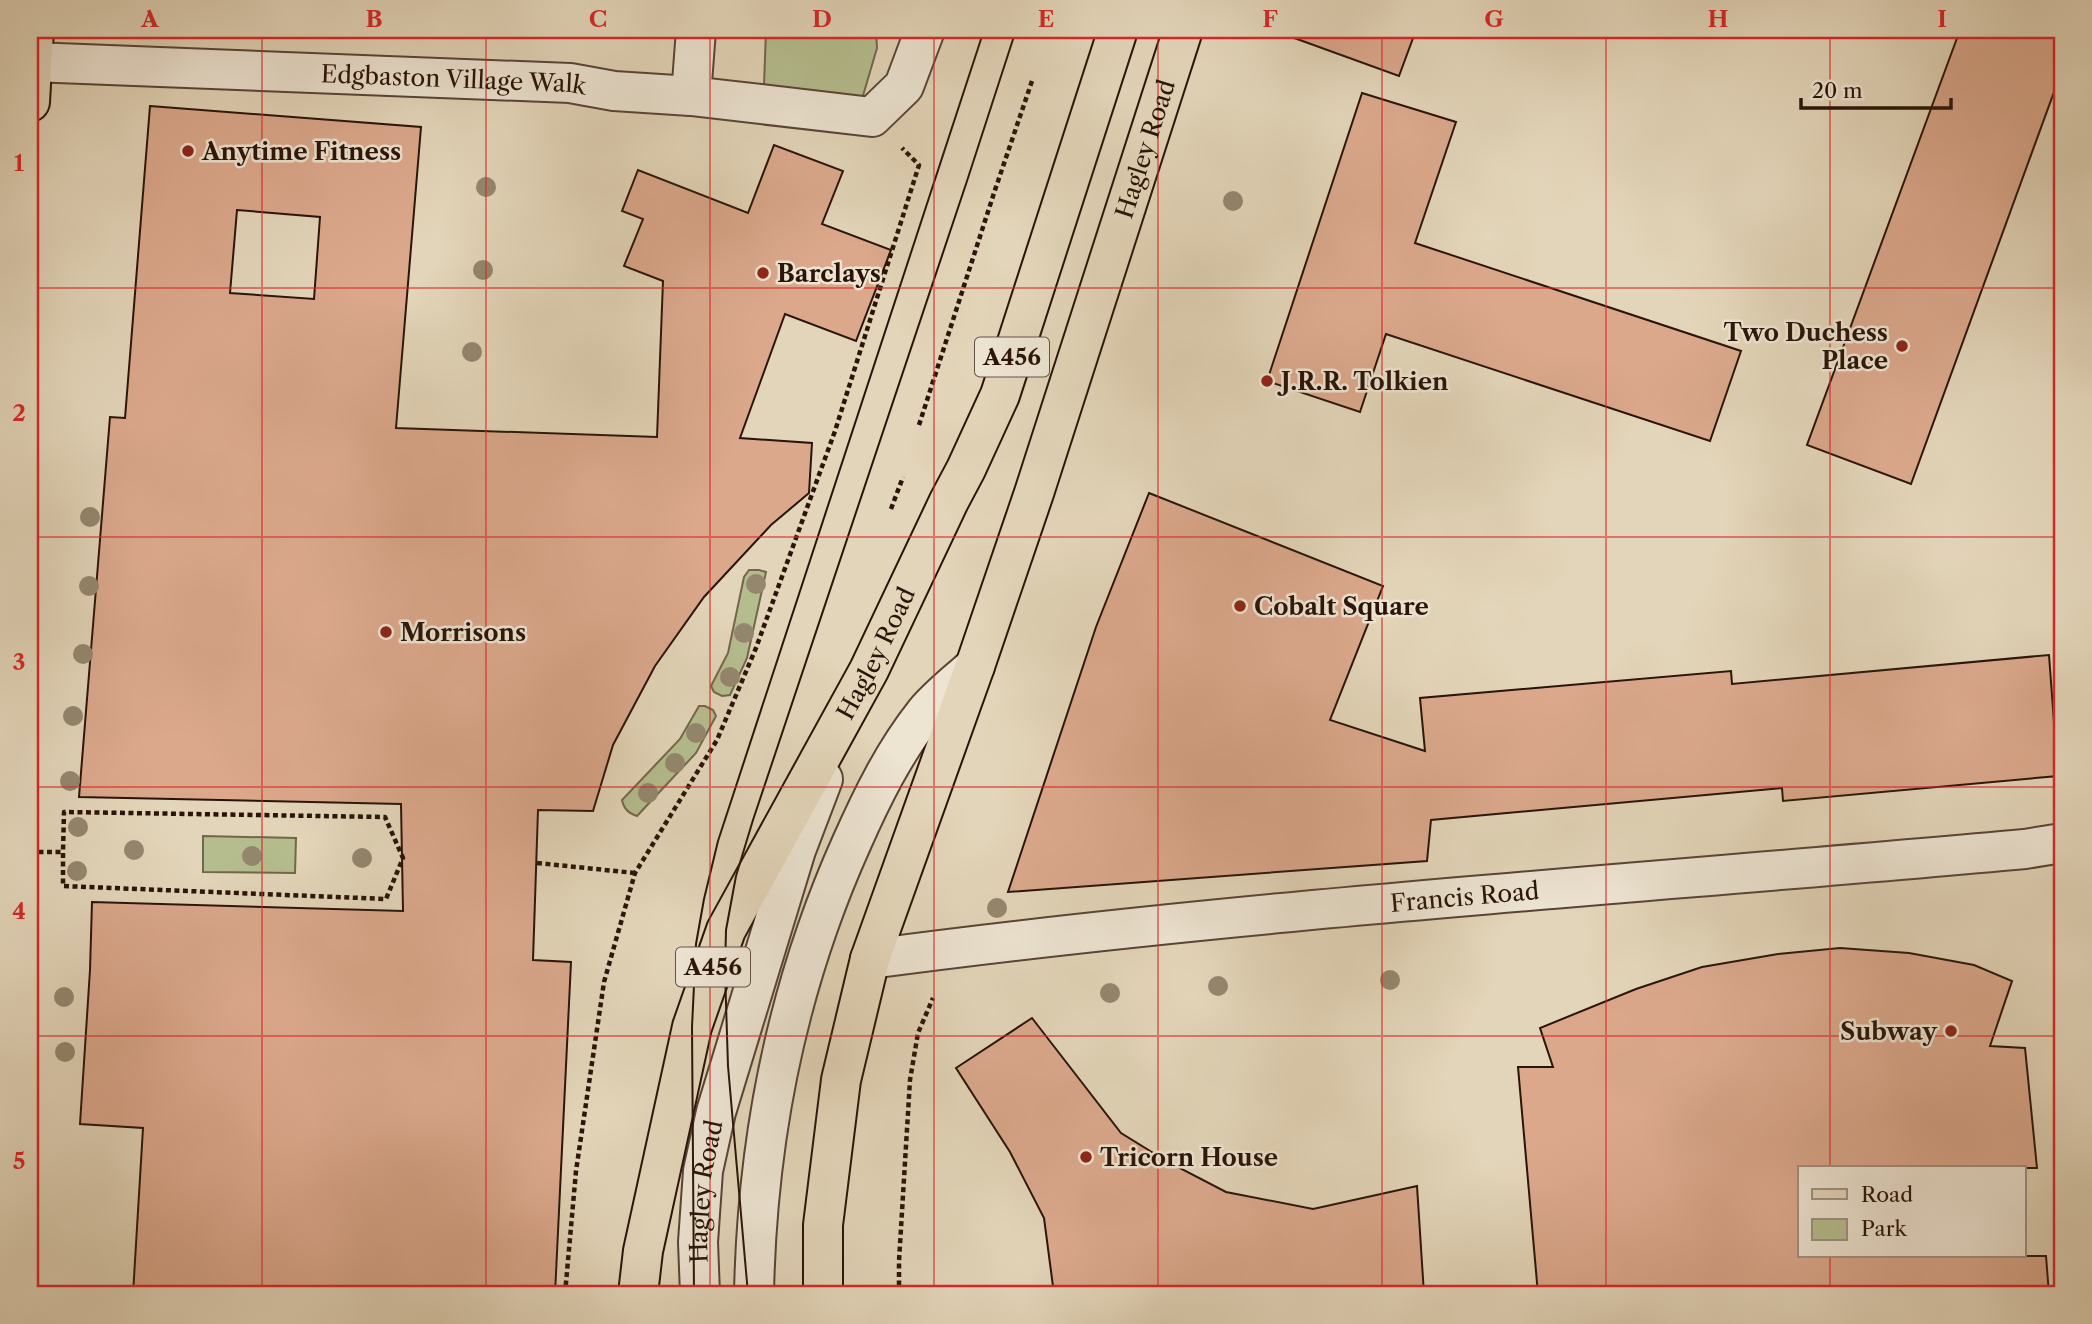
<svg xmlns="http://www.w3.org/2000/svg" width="2092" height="1324" viewBox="0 0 2092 1324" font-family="'Libre Caslon Text',serif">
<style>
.green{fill:#b5bd8e;stroke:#70684c;stroke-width:2}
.building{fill:#dba88c;stroke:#2a1409;stroke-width:2;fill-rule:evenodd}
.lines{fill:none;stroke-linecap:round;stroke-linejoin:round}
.minor-casing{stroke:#584435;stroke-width:42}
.major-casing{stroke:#2a1409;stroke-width:42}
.highway-casing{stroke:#2a1409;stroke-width:42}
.path{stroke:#2a1409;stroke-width:4.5;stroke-dasharray:5 3.5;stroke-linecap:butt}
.minor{stroke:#ede4d2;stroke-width:38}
.major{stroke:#e3d5b9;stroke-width:38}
.highway{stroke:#e3d5b9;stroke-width:38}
.tram{stroke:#2a1409;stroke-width:2}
.tree{fill:#94876e}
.grid{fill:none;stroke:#d62828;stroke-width:2;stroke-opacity:0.55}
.poi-dot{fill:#8f2418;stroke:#ede4d2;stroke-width:2.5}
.labels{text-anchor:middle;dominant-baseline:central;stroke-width:5;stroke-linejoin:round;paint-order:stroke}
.shield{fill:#ede4d2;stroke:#645245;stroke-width:2}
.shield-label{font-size:23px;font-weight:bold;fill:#2a1409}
.street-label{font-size:24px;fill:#2a1409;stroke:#ede4d2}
.poi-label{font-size:24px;font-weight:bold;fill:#2a1409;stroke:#ede4d2;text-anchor:start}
.neatline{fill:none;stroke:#d62828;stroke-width:2.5}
.grid-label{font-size:23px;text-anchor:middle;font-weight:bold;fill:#d62828}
</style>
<rect width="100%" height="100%" fill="#e3d5b9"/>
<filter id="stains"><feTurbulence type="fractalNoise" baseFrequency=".00286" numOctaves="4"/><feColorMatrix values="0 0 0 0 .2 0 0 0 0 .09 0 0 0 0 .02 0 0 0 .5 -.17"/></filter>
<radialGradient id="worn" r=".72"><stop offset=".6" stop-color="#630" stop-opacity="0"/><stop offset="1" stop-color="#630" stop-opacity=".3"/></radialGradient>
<path class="green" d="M766,30h110l1,18 -15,51 -26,4 -72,-18z
M749,570h10l7,2 -19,86 -17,37 -8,1 -8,-4 -3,-6 17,-33 16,-76z
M699,706h6l8,4 3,6 -20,37 -59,63c-9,-3 -13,-7 -15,-16l58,-61z
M203,836l93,2 -1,35 -92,-1z"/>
<path class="building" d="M1287,30h129l-17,46 -113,-41z
M1960,30h102v40l-151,414 -104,-39z
M1362,93l94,29 -41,121 326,108 -31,90 -324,-107 -26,78 -93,-31z
M150,106l271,21 -25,301 261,9 6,-156 -39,-15 19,-47 -21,-8 16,-41 110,43 26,-68 69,26 -21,53 69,26 -35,91 -71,-27 -45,124 72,5 -3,50 -38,32 -67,72 -49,69 -42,79 -20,66 -55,-1 -5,150 38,2 -16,332h-422l10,-166 -63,-4 10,-154 2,-68 311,9 -2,-107 -322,-7 31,-380 15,1zM237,210l83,7 -6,82 -84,-6z
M1149,493l234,93 -53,134 95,31 -5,-53 311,-27 1,13 317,-29 9,121 -275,25 -1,-13 -351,32 -4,41 -419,31 88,-265z
M1840,948l69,5 65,12 38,16 -22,65 35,2 12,120h-237v88h246l3,38h-511l-20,-227h35l-13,-39 96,-39 66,-22 76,-13z
M1032,1018l89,115 47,29 58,30 87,17 104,-23 7,108h-370l-10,-76 -34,-66 -54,-84z"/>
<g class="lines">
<defs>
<g id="minor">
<path id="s1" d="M32,62l538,21 44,8 77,5 181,21 32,-31 21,-56"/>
<path d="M691,96l5,-66"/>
<path id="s2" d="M870,959c383,-51 770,-75 1155,-110l37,-6"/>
<path id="s3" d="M700,1294l-2,-52 5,-71 13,-59 80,-262 27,-71"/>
<path d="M754,1294c3,-156 34,-310 98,-452 20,-45 42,-90 73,-129 14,-17 34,-32 50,-47"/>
</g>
<path id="major" d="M30,102l4,-72"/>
<g id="highway">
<path id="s4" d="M638,1294l5,-43 49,-224 34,-97 143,-260 80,-169 17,-32 34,-74 118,-365"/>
<path id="s5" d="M823,1294v-69l18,-145 29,-121 105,-293 59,-173 149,-463"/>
</g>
</defs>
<use href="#minor" class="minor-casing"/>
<use href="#major" class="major-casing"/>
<use href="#highway" class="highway-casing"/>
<path class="path" d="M919,425l76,-235 37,-109
M891,509l12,-32
M30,852h33v34l323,13 17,-41 -18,-41 -321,-5 -1,40
M537,863l98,10
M2056,890l1,27
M565,1294l11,-123 28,-189 31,-109 82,-133 39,-92 79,-217 84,-266 -17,-17
M899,1294v-33l11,-181 8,-47 15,-35"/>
<use href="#minor" class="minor"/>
<use href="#major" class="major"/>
<use href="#highway" class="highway"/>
<path class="tram" d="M694,1294l-2,-267 4,-83 8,-45 14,-58 266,-811
M748,1294l-20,-228 -3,-94 1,-42 10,-54 17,-56 214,-639 49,-151"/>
</g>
<g class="tree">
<circle cx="486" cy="187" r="10"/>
<circle cx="1233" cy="201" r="10"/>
<circle cx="483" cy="270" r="10"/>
<circle cx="472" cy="352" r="10"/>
<circle cx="90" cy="517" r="10"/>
<circle cx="756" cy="584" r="10"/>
<circle cx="89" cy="586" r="10"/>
<circle cx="744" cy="633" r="10"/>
<circle cx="83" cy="654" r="10"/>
<circle cx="730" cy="677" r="10"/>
<circle cx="73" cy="716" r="10"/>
<circle cx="696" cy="733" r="10"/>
<circle cx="675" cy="763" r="10"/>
<circle cx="70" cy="781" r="10"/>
<circle cx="648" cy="793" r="10"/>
<circle cx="78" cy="827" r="10"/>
<circle cx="134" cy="850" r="10"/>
<circle cx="252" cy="856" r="10"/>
<circle cx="362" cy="858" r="10"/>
<circle cx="77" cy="871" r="10"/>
<circle cx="997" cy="908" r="10"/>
<circle cx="1390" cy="980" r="10"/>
<circle cx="1218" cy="986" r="10"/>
<circle cx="1110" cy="993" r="10"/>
<circle cx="64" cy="997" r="10"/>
<circle cx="65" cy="1052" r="10"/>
</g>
<path class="grid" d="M262,30v1264M486,30v1264M710,30v1264M934,30v1264M1158,30v1264M1382,30v1264M1606,30v1264M1830,30v1138M30,288h2032M30,537h2032M30,787h2032M30,1036h2032M1830,1256v38"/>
<g class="poi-dot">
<circle cx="188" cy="151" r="7"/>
<circle cx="763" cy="273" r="7"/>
<circle cx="1902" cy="346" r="7"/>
<circle cx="1267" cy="381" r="7"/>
<circle cx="1240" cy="606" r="7"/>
<circle cx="386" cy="632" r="7"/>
<circle cx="1951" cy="1031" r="7"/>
<circle cx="1086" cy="1157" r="7"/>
</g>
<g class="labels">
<g class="shield">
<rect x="975" y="337.5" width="74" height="39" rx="5"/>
<rect x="676" y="947.5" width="74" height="39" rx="5"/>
</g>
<g class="shield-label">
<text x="1012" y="357">A456</text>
<text x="713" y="967">A456</text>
</g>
<g class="street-label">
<text stroke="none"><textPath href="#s1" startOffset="422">Edgbaston Village Walk</textPath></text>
<text stroke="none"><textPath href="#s5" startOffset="1195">Hagley Road</textPath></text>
<text stroke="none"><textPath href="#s4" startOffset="690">Hagley Road</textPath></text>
<text stroke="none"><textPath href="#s2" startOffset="598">Francis Road</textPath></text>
<text stroke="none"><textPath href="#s3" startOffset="103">Hagley Road</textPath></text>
</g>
<g class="poi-label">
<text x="202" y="151">Anytime Fitness</text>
<text x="777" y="273">Barclays</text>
<text x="1888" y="332" text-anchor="end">Two Duchess<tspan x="1888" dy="28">Place</tspan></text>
<text x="1281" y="381">J.R.R. Tolkien</text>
<text x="1254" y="606">Cobalt Square</text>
<text x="400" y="632">Morrisons</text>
<text x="1937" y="1031" text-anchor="end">Subway</text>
<text x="1100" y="1157">Tricorn House</text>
</g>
</g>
<rect width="2092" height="1324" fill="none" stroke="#e3d5b9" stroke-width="77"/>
<rect x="1798" y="1166" width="228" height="91" fill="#ede4d2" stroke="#9f9182" stroke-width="2"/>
<rect x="1812" y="1189" width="35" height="10" fill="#e3d5b9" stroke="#9f9182" stroke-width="2"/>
<text x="1861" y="1202" font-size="21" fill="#2a1409">Road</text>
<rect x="1812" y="1219" width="35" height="21" fill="#b5bd8e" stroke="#9f9182" stroke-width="2"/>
<text x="1861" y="1236" font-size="21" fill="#2a1409">Park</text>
<path d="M1801 98v10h150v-10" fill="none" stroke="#2a1409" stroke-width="3.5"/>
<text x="1812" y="98" font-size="21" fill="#2a1409" stroke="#ede4d2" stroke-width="5" paint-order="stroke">20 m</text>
<rect x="38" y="38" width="2016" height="1248" class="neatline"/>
<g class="grid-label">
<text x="150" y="27">A</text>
<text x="374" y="27">B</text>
<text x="598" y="27">C</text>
<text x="822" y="27">D</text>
<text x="1046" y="27">E</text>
<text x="1270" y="27">F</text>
<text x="1494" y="27">G</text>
<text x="1718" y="27">H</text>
<text x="1942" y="27">I</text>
<text x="19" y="171">1</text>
<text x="19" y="421">2</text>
<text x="19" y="670">3</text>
<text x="19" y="919">4</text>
<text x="19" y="1169">5</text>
</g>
<rect width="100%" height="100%" filter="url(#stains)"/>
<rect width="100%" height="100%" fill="url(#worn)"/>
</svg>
